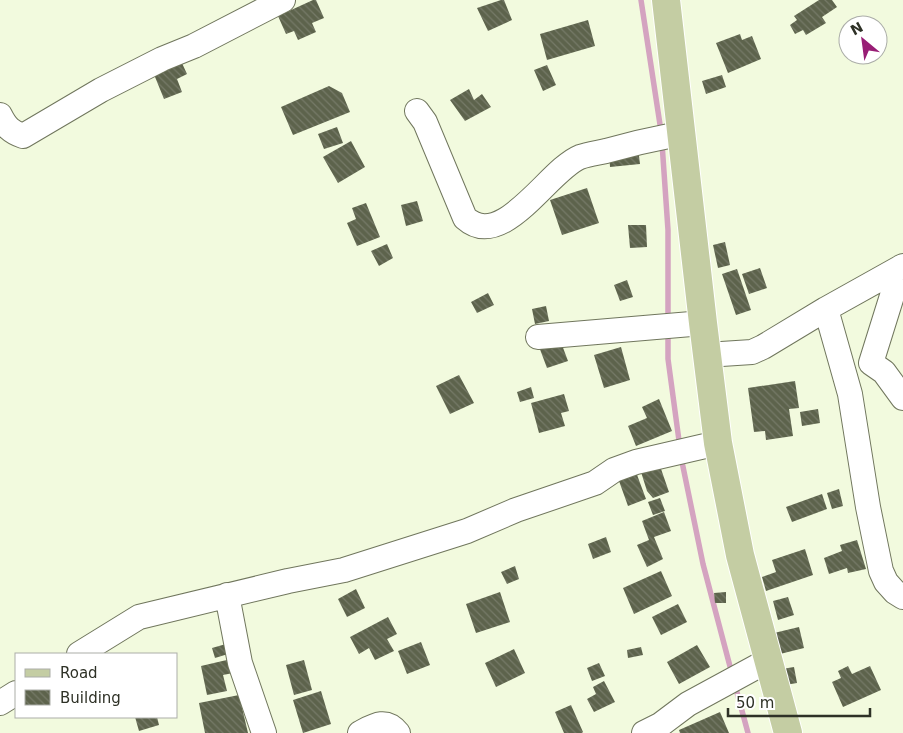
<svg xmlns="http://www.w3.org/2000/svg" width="903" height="733" viewBox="0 0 903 733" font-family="'DejaVu Sans',sans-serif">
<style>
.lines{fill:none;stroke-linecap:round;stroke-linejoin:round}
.stream{stroke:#d4a3c0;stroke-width:5.5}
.building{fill:url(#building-back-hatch)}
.minor-casing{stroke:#70765d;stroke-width:26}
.major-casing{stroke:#fff;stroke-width:30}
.minor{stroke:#fff;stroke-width:24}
.major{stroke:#c4cda3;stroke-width:28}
</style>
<defs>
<pattern id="building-back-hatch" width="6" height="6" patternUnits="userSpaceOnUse" patternTransform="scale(1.25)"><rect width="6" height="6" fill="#5d634c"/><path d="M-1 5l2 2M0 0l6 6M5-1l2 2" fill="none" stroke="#767a68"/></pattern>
</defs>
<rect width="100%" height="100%" fill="#f2fade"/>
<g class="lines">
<path class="stream" d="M641,0l20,131
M662,143l6,87v91
M668,330v29l12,89
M681,457l22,107 29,110
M735,685l13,48"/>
</g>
<path class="building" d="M313,0h3l8,18 -12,5 4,9 -18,8 -4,-9 -8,3 -8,-18z
M501,0h3l8,20 -24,11 -11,-23z
M819,0h13l5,7 -15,10 4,6 -20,12 -3,-5 -8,4 -5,-9 7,-5 -3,-4z
M588,20l7,26 -48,14 -7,-26z
M740,34l2,6 10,-4 9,23 -33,14 -12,-30z
M181,61l6,13 -10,5 5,13 -18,7 -11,-27z
M547,65l9,20 -13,6 -9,-21z
M722,75l4,12 -20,7 -4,-13z
M329,86l13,7 8,19 -57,23 -12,-28z
M469,89l5,11 8,-6 9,13 -26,14 -15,-21z
M337,127l6,16 -19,6 -6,-15z
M351,141l14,26 -27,16 -15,-26z
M638,148l2,16 -30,3 -1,-16z
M587,188l12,35 -37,12 -12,-35z
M417,201l6,20 -17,5 -5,-21z
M366,203l14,34 -23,9 -10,-23 9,-4 -4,-11z
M628,225h18l1,22 -17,1z
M725,242l5,23 -12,3 -5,-23z
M387,244l6,14 -14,8 -8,-15z
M760,268l7,20 -18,6 -7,-20z
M737,269l14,41 -15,5 -14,-41z
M627,280l6,17 -13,4 -6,-16z
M488,293l6,12 -17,8 -6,-11z
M546,306l3,15 -14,3 -3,-15z
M559,337l9,24 -21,7 -9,-24z
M621,347l9,33 -26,8 -10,-33z
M459,375l15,28 -24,11 -14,-28z
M795,381l4,27 -10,1 4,27 -27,4 -1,-9 -11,1 -6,-44z
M531,387l3,11 -14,4 -3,-10z
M564,394l5,17 -8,2 4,13 -26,7 -8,-30z
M659,399l13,32 -36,15 -8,-20 19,-8 -5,-11z
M818,409l2,14 -18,3 -2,-14z
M633,464l13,35 -18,7 -9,-25z
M660,466l9,26 -16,6 -6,-7 -6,-19z
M839,489l4,17 -11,3 -5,-16z
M822,494l5,15 -35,13 -6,-15z
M660,498l5,13 -12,4 -5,-13z
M664,512l7,19 -17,6 9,22 -16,8 -10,-22 12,-5 -7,-19z
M606,537l5,15 -18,7 -5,-15z
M857,540l9,29 -18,4 -1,-5 -18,6 -5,-16 18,-7 -2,-6z
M805,549l8,26 -47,16 -4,-14 14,-5 -4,-12z
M515,566l4,13 -12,5 -6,-12z
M661,571l11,25 -38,18 -11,-26z
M356,589l9,19 -18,9 -9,-18z
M500,592l10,30 -34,11 -10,-29z
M726,592v11h-11l-1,-10z
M788,597l6,18 -16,5 -5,-19z
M678,604l9,18 -26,13 -9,-18z
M388,617l9,17 -10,5 7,12 -19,9 -6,-12 -10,6 -9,-17z
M799,627l5,21 -24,6 -6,-21z
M421,642l9,23 -23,9 -9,-23z
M226,644l2,10 -13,4 -3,-10z
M697,645l13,22 -31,17 -12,-22z
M641,647l2,8 -15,3 -1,-8z
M514,649l11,24 -29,14 -11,-24z
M231,659l2,14 -10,2 4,16 -20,4 -6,-29z
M304,660l8,30 -18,5 -8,-30z
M599,663l6,13 -13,5 -5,-13z
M848,666l4,8 18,-8 11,24 -38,17 -11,-25 9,-4 -3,-7z
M794,667l3,16 -12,2 -3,-16z
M604,681l11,21 -21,10 -7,-13 9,-5 -3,-7z
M321,691l10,33 -28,9 -10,-33z
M239,695l9,38h-43l-6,-30z
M571,705l12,27 -1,1h-18l-9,-21z
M720,712l9,21h-49l-1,-3z
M135,717h22l2,8 -20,6z"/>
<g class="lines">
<defs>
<path id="minor" d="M417,111l8,11 40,96c38,34 83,-48 115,-61 8,-3 17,-4 26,-6 21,-6 42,-11 63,-15l12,-1
M0,115c6,12 11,17 23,21l78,-46 61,-31 32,-13 89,-46
M901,267l-30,96 13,9 19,26
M826,309l24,85 18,113 13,64 5,11 9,10 8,5
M538,337l165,-14
M706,355l46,-3 11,-5 63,-38 77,-43
M227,595l13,68 24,70
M79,654l60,-37 149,-36 56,-11 123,-39 49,-21 79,-27 19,-13 22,-8 82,-19
M0,703l16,-10
M360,733c15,-8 26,-15 38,0
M644,733l16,-8 28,-21 81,-44"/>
<path id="major" d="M666,0l37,323 15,120 22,112 48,178"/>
</defs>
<use href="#minor" class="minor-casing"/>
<use href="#major" class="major-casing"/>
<use href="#minor" class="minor"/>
<use href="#major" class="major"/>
</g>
<rect x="15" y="653" width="162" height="65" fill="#ffffff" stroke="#abada8"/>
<rect x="25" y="669" width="25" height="8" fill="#c4cda3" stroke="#abada8"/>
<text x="60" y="678" font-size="15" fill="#2e3126">Road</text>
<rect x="25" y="690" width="25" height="15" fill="url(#building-back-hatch)" stroke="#abada8"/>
<text x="60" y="703" font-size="15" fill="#2e3126">Building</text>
<g transform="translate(863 40) rotate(331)"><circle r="24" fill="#ffffff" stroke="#abada8"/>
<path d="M0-4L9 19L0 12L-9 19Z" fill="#981d75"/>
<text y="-8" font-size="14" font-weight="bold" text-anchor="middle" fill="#2e3126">N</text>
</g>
<path d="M728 708v8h142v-8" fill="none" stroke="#2e3126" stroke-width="2.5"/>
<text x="736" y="708" font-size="15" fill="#2e3126" stroke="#ffffff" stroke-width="4" paint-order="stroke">50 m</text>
</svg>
